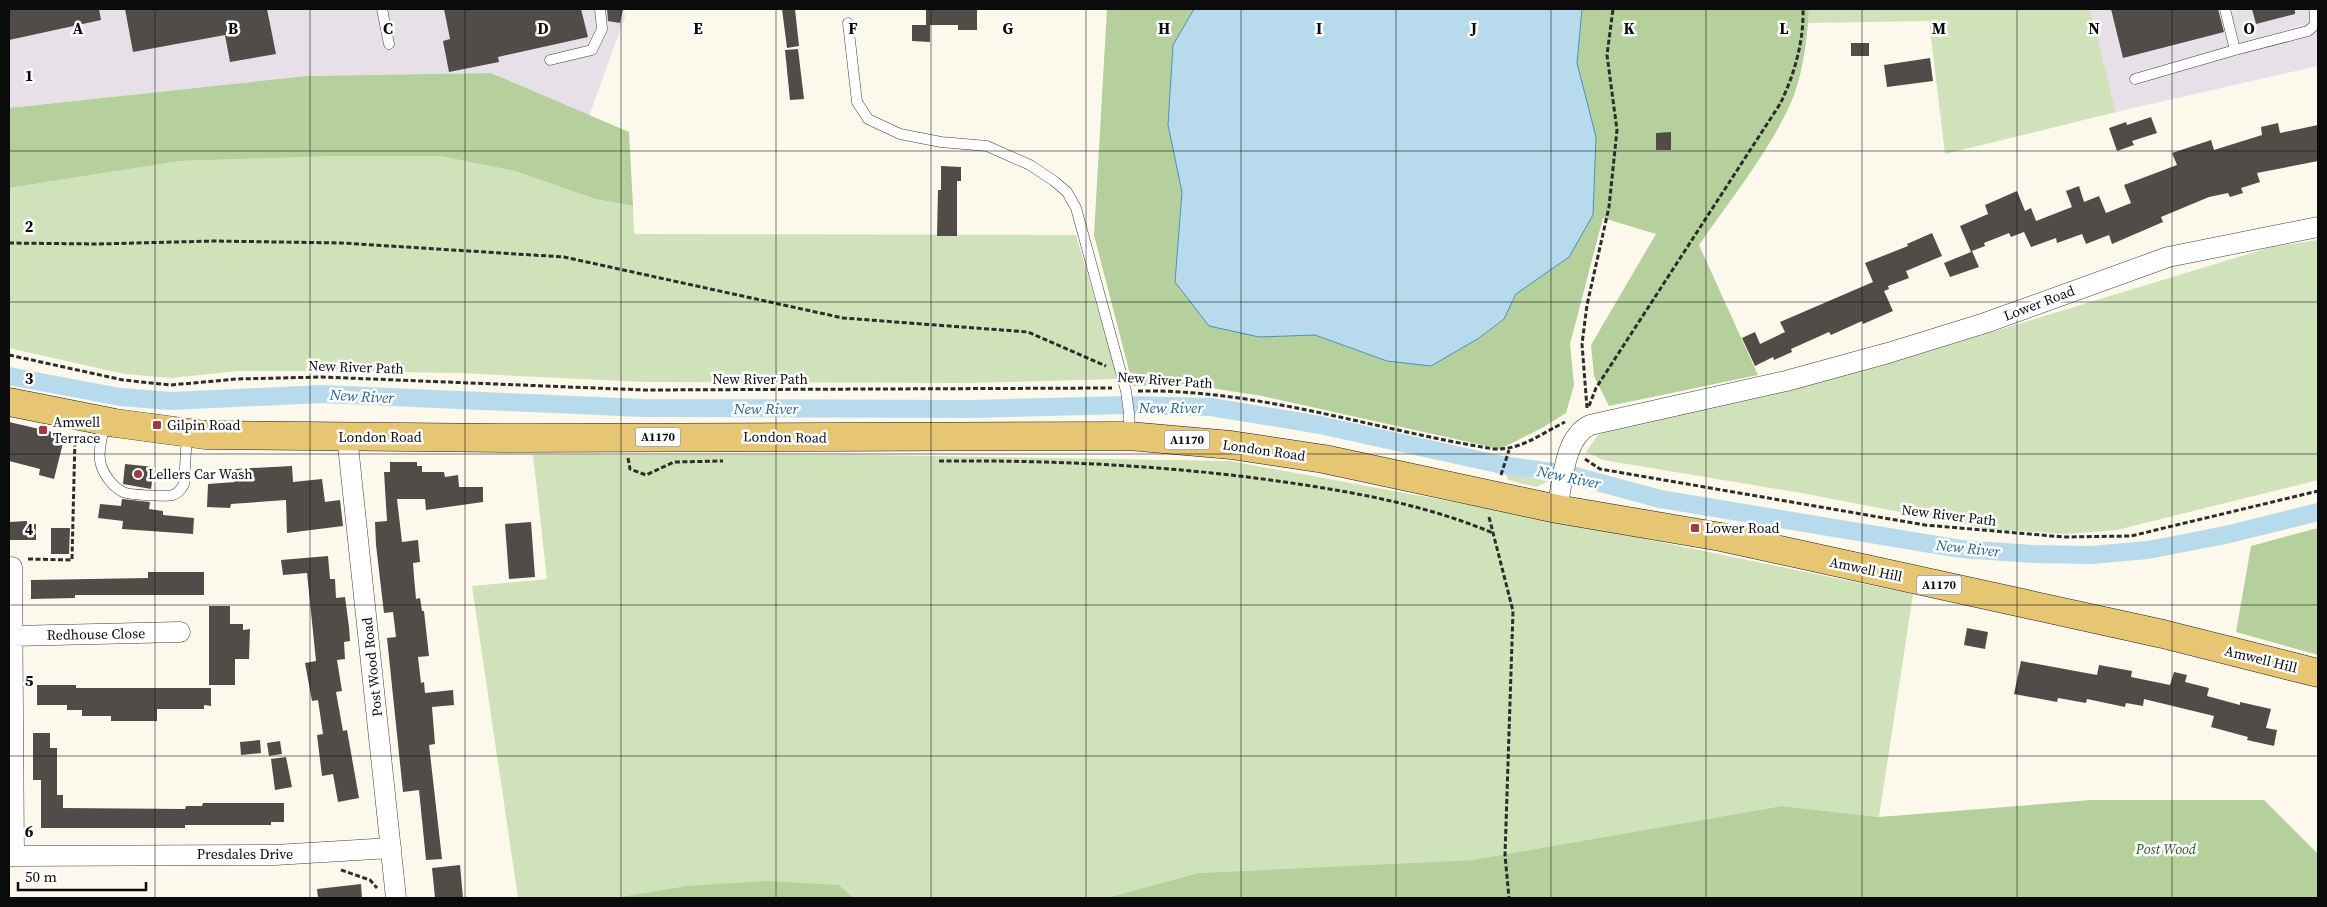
<svg xmlns="http://www.w3.org/2000/svg" width="2327" height="907" viewBox="0 0 2327 907" font-family="'Source Serif 4',serif">
<style>
.industrial{fill:#e8e0e9}
.green{fill:#d0e2ba}
.forest{fill:#b5d09c}
.water{fill:#b7dbed;stroke:#4891ba}
.lines{fill:none;stroke-linecap:round;stroke-linejoin:round}
.canal{stroke:#b7dbed;stroke-width:18}
.building{fill:#524c49}
.service-casing{stroke:#3e3e3e;stroke-width:11}
.minor-casing{stroke:#3e3e3e;stroke-width:21}
.primary-casing{stroke:#1c1c1c;stroke-width:29}
.path{stroke:#2d2d2d;stroke-width:3;stroke-dasharray:5 2.5;stroke-linecap:butt}
.service{stroke:#fff;stroke-width:10}
.minor{stroke:#fff;stroke-width:20}
.primary{stroke:#e6c672;stroke-width:28}
.grid{fill:none;stroke:#0b0b0b;stroke-width:1;stroke-opacity:0.55}
.poi-dot{fill:#a83640;stroke:#fff;stroke-width:2}
.labels{text-anchor:middle;dominant-baseline:central;stroke-width:5;stroke-linejoin:round;paint-order:stroke}
.shield{fill:#fff;stroke:#545454;stroke-width:1}
.shield-label{font-size:12px;font-weight:bold;fill:#0b0b0b}
.street-label{font-size:14px;fill:#0b0b0b;stroke:#fff}
.poi-label{font-size:14px;fill:#0b0b0b;stroke:#fff;text-anchor:start}
.park-label{font-size:14px;font-style:italic;fill:#325925;stroke:#fff}
.water-label{font-size:15px;font-style:italic;fill:#26638b;stroke:#fff}
.grid-label{font-size:16px;text-anchor:middle;font-weight:bold;fill:#0b0b0b;stroke:#fff;stroke-width:5;stroke-linejoin:round;paint-order:stroke}
</style>
<rect width="100%" height="100%" fill="#fcf9ec"/>
<path class="industrial" d="M9,9h615l1,8 -36,99 -98,-43 -185,3 -297,32z
M2090,9h228v57l-202,46z"/>
<path class="green" d="M1809,9h281l26,103 -171,42 -16,-133 -121,2z
M338,156h101l76,15 80,28 38,7 1,28 442,1 42,144 -152,4 -322,-1 -185,-9 -136,-2h-85l-67,7 -47,-4 -115,-26v-160l171,-27z
M2318,240v240l-201,50 -51,4 -77,-5 -188,-36 -198,-33 -17,-8 12,-17 12,-5 267,-63 394,-120z
M533,455h336l361,6 338,62 345,71 -34,223 -97,-11 -310,54 -274,13 -92,25h-252l-15,-13 -153,1 -73,12h-95l-46,-312 75,-7z
M1506,474l42,7 -12,6 -28,-7z"/>
<path class="forest" d="M1107,9h87l-21,36 -5,80 14,66 -7,91 84,55 56,-2 72,26 44,5 48,-28 25,-19 92,-182 -19,-74 5,-54h227c-2,29 -5,59 -15,86 -20,51 -64,105 -95,150l59,130 -149,31 -15,-30 -3,-31 65,-111 -53,-16 -33,126 4,41 -8,28 -24,15 -42,21 -238,-53 -77,-12 -52,2 -39,-151z
M491,73l138,59 4,74 -38,-7 -80,-28 -76,-15h-101l-158,5 -171,27v-80l297,-32z
M2318,528v127l-82,-23 15,-86z
M2092,800h172l54,54v44h-1212l92,-25 274,-13 310,-54 97,11z
M766,881l73,4 15,13h-241l73,-12z"/>
<path class="water" d="M1194,9h388l-5,54 19,74 -3,78 -24,42 -53,37 -12,25 -25,19 -48,28 -44,-5 -72,-26 -56,2 -50,-11 -34,-44 7,-90 -14,-67 5,-80z"/>
<g class="lines">
<path class="canal" d="M9,376l111,21 51,4 151,-7 321,14 327,1 158,-4 83,2 109,18 182,40 66,9 92,25 301,50 72,5 58,1 57,-5 77,-15 93,-23"/>
</g>
<path class="building" d="M9,9h90l2,11 -92,20z
M125,9h142l9,45 -46,8 -5,-27 -92,17z
M444,9h137l7,28 -90,20 1,5 -50,10 -6,-31 7,-2z
M607,9h16l-3,14 -12,-2z
M782,9h13l4,37 -12,2z
M926,9h51v21h-19v-5h-32z
M2111,9h107l6,23 -101,26z
M2252,9h43v5l-39,10z
M912,25h18v17l-18,-1z
M1851,43h18v13h-18z
M798,49l6,50 -14,1 -5,-50z
M1930,58l3,23 -46,6 -3,-22z
M2151,117l6,16 -25,8 2,4 -17,6 -8,-23 17,-6 1,3z
M2278,123l2,10 38,-8v36l-61,12 3,9 -19,6 2,5 -13,4 -2,-4 -19,4 -48,20 2,5 -51,22 -3,-9 -23,9 -4,-10 -25,9 -1,-5 -25,9 -7,-15 -13,5 -2,-4 -25,10 1,3 -13,5 7,16 -29,10 -6,-14 27,-11 -11,-26 28,-12 -3,-9 32,-14 8,20 6,-3 5,13 36,-14 -6,-16 13,-5 5,16 15,-6 7,17 25,-10 -7,-18 53,-20 -5,-12 39,-13 3,10 48,-15 -1,-8z
M1671,132v18h-15v-17z
M941,166l20,1v14h-4v55h-20l1,-46h3z
M1932,233l10,23 -36,15 3,7 -21,8 1,3 -5,2 9,20 -30,13 -1,-3 -31,14 -2,-3 -38,17 1,3 -18,8 -1,-3 -18,9 -13,-28 13,-6 5,12 25,-12 -5,-10 93,-40 -8,-19 43,-17 -1,-2z
M9,422l56,13 -11,44 -15,-4 1,-6 -31,-8z
M390,462h27v4h5v6h22l1,5 13,-2 1,12h24v15l-57,8 -1,-11h-28l5,43 16,-2 2,22 -7,1 1,14 2,22 4,-1 2,13h2l5,45 -11,1 3,26 3,-1 1,11 28,-3 1,15 -22,2 3,37 -6,1 13,114 -16,1 -7,-70 -16,2 -16,-154 9,-1 -3,-25 -9,1 -8,-68 -1,-23 12,-1 -3,-49h6z
M125,464l29,3 -3,22 -28,-5z
M292,466l1,16 29,-3 3,23 15,-2 3,26 -56,7 -1,-33 -55,4 -1,4 -23,-1 1,-23 27,-2 -1,-13z
M122,499l28,3 -1,7 14,2v4l31,3 -1,16 -71,-5 1,-8 -25,-3 2,-14 21,2z
M27,521v3h9v16h-27v-18z
M531,522l4,55 -26,2 -4,-55z
M51,528h19l-1,26h-18z
M328,556l2,23h5l1,19 9,-1 4,30 1,14 -6,1 1,17 -8,1 5,31 -6,1 7,39 4,-1 12,68 -21,4 -5,-28 -11,2 -5,-41 6,-1 -5,-34 -6,1 -7,-38 11,-2 -9,-88 -24,2 -2,-15z
M148,572h56v23h-129v3l-44,1v-19l117,-2z
M209,606h21v18h13v6l7,-1 -1,30h-14v26h-26z
M1967,628l21,4 -3,17 -21,-4z
M2021,661l76,14 2,-10 33,6 -1,6 39,8 4,-13 13,3 -2,7 24,6 -2,8 33,9v-3l31,7 -5,19 11,2 -3,16 -27,-6 1,-3 -37,-10 3,-11 -70,-17 -1,7 -17,-3 -1,4 -38,-8 -1,4 -28,-5 -1,4 -43,-8z
M37,685h39v3h135v18l-7,-1v4h-47v12h-46v-5h-29v-6h-15v-5h-30z
M33,733h17v15h7v47h6v13l122,1 1,-3h16l1,-3h81v19h-13v3h-86v3h-144v-48h-8z
M260,740l1,13 -20,2 -1,-13z
M280,741l2,13 -13,2 -2,-13z
M286,757l6,30 -17,3 -4,-31z
M460,865l3,33h-28l-3,-30z
M361,884l1,14h-44l-1,-9z"/>
<g class="lines">
<defs>
<path id="service" d="M382,9l7,35
M2225,9l10,41 73,-19 7,-6v-16
M848,23l9,79 11,17 32,15 41,8 46,4 43,19 24,16 13,11 9,16 50,183 3,22v22
M550,60l42,-10 10,-21 -2,-20
M2135,79l100,-29
M105,422c-2,14 -8,29 -4,43 3,10 12,22 22,27 7,3 43,5 50,3 6,-2 8,-6 11,-11l3,-50"/>
<path id="minor" d="M347,436l49,462
M1557,509c6,-26 6,-71 33,-84l196,-44 102,-28 97,-30 183,-66 150,-30
M12,567l2,289
M12,636l168,-4
M9,856l266,-1 116,-7"/>
<path id="primary" d="M9,402l106,21 90,12 301,3 623,-2 102,9 93,14 233,50 164,28 442,97 155,39"/>
</defs>
<use href="#service" class="service-casing"/>
<use href="#minor" class="minor-casing"/>
<use href="#primary" class="primary-casing"/>
<path class="path" d="M9,243l88,1 118,-3 127,2 222,14 279,61 185,14 78,34
M9,355l114,25 48,5 66,-6 85,-2 322,13 468,-2
M1138,391c121,-2 237,39 356,58 28,1 46,-15 71,-27
M1589,406l7,-18 184,-284c14,-28 24,-63 23,-95
M1587,408l-5,-64 5,-39 22,-98 8,-77 -10,-75 6,-46
M628,458l2,11 16,6 28,-13 49,-1
M1585,459l15,10 325,56 139,12 67,-1 187,-45
M939,461c120,-1 241,5 359,23 67,10 133,23 195,49
M1501,475l8,-25
M1489,517l24,94 -8,244 4,43
M28,559l44,1 3,-123
M341,870l29,10 7,8"/>
<use href="#service" class="service"/>
<use href="#minor" class="minor"/>
<use href="#primary" class="primary"/>
</g>
<path class="grid" d="M155,9v889M310,9v889M465,9v889M621,9v889M776,9v889M931,9v889M1086,9v889M1241,9v889M1396,9v889M1551,9v889M1706,9v889M1862,9v889M2017,9v889M2172,9v889M9,151h2309M9,302h2309M9,454h2309M9,605h2309M9,756h2309"/>
<g class="poi-dot">
<rect x="152" y="420" width="10" height="10" rx="2.5"/>
<rect x="38" y="425" width="10" height="10" rx="2.5"/>
<circle cx="138" cy="474" r="5"/>
<rect x="1690" y="523" width="10" height="10" rx="2.5"/>
</g>
<g class="labels">
<g class="shield">
<rect x="635.5" y="427.5" width="45" height="19" rx="4"/>
<rect x="1164.5" y="430.5" width="45" height="19" rx="4"/>
<rect x="1916.5" y="575.5" width="45" height="19" rx="4"/>
</g>
<g class="shield-label">
<text x="658" y="437">A1170</text>
<text x="1187" y="440">A1170</text>
<text x="1939" y="585">A1170</text>
</g>
<g class="street-label">
<text transform="translate(2039 303) rotate(-21)">Lower Road</text>
<text transform="translate(356 367) rotate(2)">New River Path</text>
<text x="760" y="379">New River Path</text>
<text transform="translate(1165 380) rotate(4)">New River Path</text>
<text x="380" y="437">London Road</text>
<text transform="translate(785 437) rotate(1)">London Road</text>
<text transform="translate(1264 450) rotate(8)">London Road</text>
<text transform="translate(1949 515) rotate(7)">New River Path</text>
<text transform="translate(1866 569) rotate(12)">Amwell Hill</text>
<text transform="translate(96 634) rotate(-1)">Redhouse Close</text>
<text transform="translate(2261 659) rotate(14)">Amwell Hill</text>
<text transform="translate(372 667) rotate(-96)">Post Wood Road</text>
<text x="245" y="854">Presdales Drive</text>
</g>
<g class="poi-label">
<text x="53" y="422">Amwell<tspan x="53" dy="16">Terrace</tspan></text>
<text x="167" y="425">Gilpin Road</text>
<text x="148" y="474">Lellers Car Wash</text>
<text x="1705" y="528">Lower Road</text>
</g>
<g class="park-label">
<text x="2166" y="849">Post Wood</text>
</g>
<g class="water-label">
<text transform="translate(362 396) rotate(3)">New River</text>
<text x="1171" y="407">New River</text>
<text x="766" y="408">New River</text>
<text transform="translate(1569 477) rotate(12)">New River</text>
<text transform="translate(1968 548) rotate(6)">New River</text>
</g>
</g>
<g class="grid-label">
<text x="78" y="34">A</text>
<text x="233" y="34">B</text>
<text x="388" y="34">C</text>
<text x="543" y="34">D</text>
<text x="698" y="34">E</text>
<text x="853" y="34">F</text>
<text x="1008" y="34">G</text>
<text x="1164" y="34">H</text>
<text x="1319" y="34">I</text>
<text x="1474" y="34">J</text>
<text x="1629" y="34">K</text>
<text x="1784" y="34">L</text>
<text x="1939" y="34">M</text>
<text x="2094" y="34">N</text>
<text x="2249" y="34">O</text>
<text x="29" y="81">1</text>
<text x="29" y="232">2</text>
<text x="29" y="384">3</text>
<text x="29" y="535">4</text>
<text x="29" y="686">5</text>
<text x="29" y="837">6</text>
</g>
<rect width="2327" height="907" fill="none" stroke="#0b0b0b" stroke-width="20"/>
<path d="M18 882v8h128v-8" fill="none" stroke="#0b0b0b" stroke-width="2.5"/>
<text x="25" y="882" font-size="15" fill="#0b0b0b" stroke="#ffffff" stroke-width="4" paint-order="stroke">50 m</text>
</svg>
